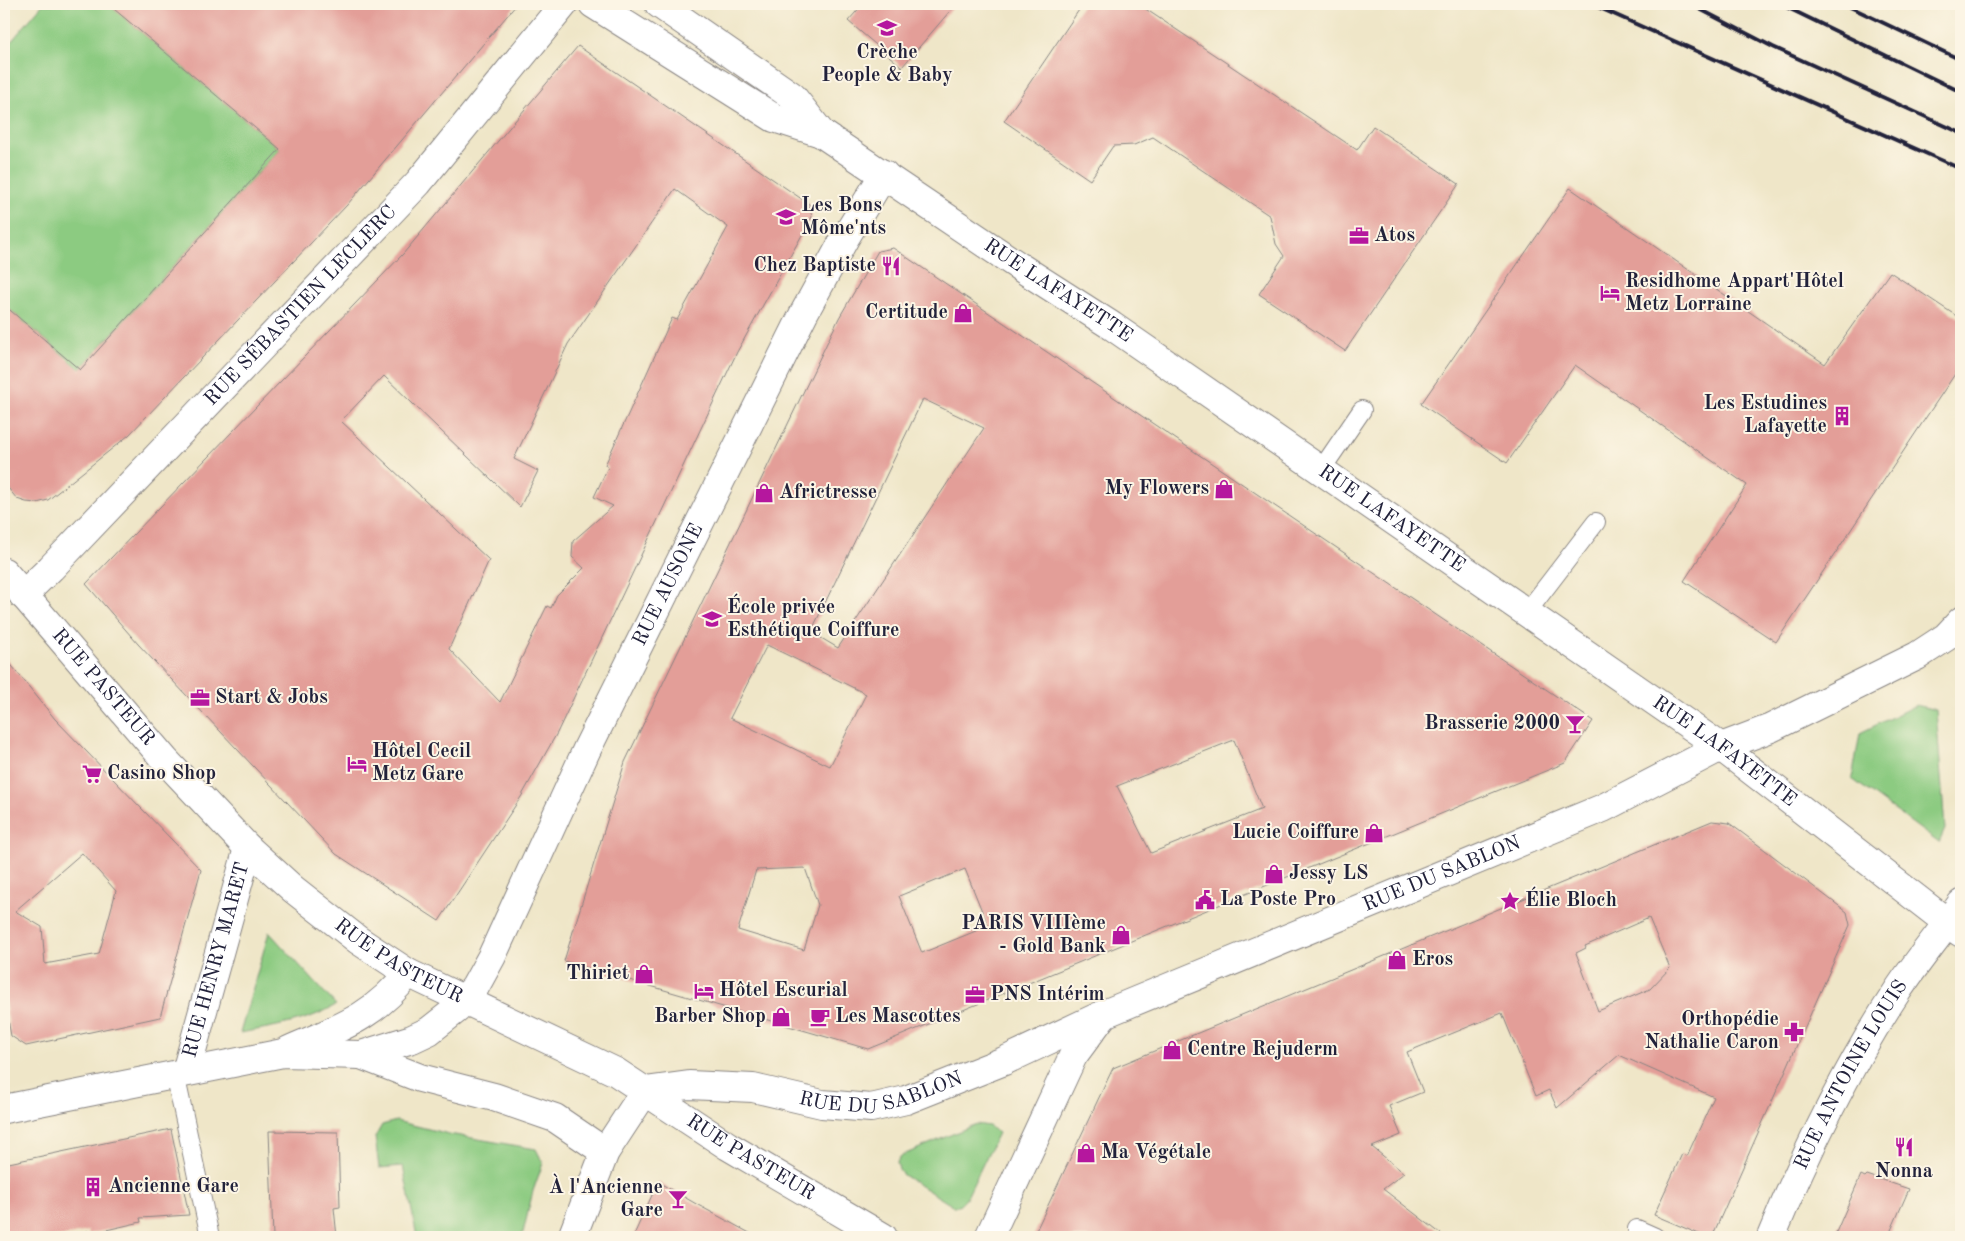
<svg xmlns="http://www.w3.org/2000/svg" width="1965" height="1241" viewBox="0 0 1965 1241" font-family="'Old Standard TT',serif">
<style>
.green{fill:#8ccb81;stroke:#57765e}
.building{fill:#e39e98;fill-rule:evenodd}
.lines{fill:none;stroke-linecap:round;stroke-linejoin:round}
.service-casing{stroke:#888482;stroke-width:20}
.minor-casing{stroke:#888482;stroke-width:30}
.tertiary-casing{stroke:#888482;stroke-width:30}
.secondary-casing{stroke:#888482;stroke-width:30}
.service{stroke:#fff;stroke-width:18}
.minor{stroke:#fff;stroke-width:28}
.tertiary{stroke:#fff;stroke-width:28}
.secondary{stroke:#fff;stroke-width:28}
.rail{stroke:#22223b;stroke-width:4}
.labels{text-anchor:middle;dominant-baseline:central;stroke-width:4;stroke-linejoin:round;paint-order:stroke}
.poi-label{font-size:20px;font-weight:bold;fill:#22223b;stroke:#fcf5e5;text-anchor:start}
.street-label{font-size:20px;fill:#22223b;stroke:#fcf5e5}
</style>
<rect width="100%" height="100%" fill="#fcf5e5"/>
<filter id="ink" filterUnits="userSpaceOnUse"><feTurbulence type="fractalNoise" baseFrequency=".02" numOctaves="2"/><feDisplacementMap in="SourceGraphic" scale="10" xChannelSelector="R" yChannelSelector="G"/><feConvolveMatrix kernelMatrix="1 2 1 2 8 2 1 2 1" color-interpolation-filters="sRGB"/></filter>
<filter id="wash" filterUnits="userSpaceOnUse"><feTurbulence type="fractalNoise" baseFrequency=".0096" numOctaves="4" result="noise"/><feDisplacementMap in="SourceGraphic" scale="20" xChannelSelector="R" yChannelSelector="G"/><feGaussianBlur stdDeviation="1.12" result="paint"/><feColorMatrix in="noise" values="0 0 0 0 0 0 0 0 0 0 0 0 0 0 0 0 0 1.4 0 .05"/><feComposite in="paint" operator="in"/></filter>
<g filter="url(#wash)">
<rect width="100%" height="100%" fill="#efe6c8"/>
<path class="green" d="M43,4h65l172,145 -200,220 -76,-64v-255z
M1916,705l20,5 9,119 -6,14 -87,-64 8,-46z
M269,932l67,73c-29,17 -63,22 -96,28z
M396,1121l53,13 87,15 7,14 -10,28 -11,46h-105l-14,-71 -24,2 -4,-31 7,-12z
M976,1124l13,2 9,7 -32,66 -7,7h-6l-50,-31 -4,-5 -2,-8 4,-6z"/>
<g id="blocks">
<path class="building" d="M108,4h409l-170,201 -218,230 -81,65 -11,3 -11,-1 -9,-3 -13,-16v-178l76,65 200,-221z
M863,4h93l-54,63 -54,-46z
M1083,4h55l219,146 16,-24 86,58 -114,167 -86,-57 25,-38 -8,-12 -6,-28 -117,-79 -19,8 -21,1 -23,34 -86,-59z
M578,46l231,158 3,13 -75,135 -180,381 -36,64 -82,124 -103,-67 -198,-210 -52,-60 317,-330zM675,189l53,38 -51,93 -5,-2 -67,147 3,2 -14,30 19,9 -40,35 -1,16 12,11 -27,27 -6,13 -4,-2 -47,96 -51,-53 40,-89 -148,-139 43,-45 136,131 18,-36 -24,-12 54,-115z
M1570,188l255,176 65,-92 71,47v46l-185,277 -92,-61 63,-96 -172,-120 -68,98 -86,-59z
M893,248l700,473 -28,42 -697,286 -304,-88 61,-199 214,-444 39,-67zM923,399l61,29 -146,220 -27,-16zM767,645l99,49 -36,72 -100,-48zM1234,740l28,69 -111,44 -34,-67zM805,868l13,37 -14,45 -66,-20 18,-60zM965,869l23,57 -66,27 -23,-57z
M4,656l51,63 146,151 -41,147 -134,29 -15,-10 -7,-39zM82,853l34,38 -17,63 -54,10 -3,-37 -27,-16z
M1712,821l17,2 60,45 58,44 3,13 -138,312h-6l-52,-22 28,-61 5,2 27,-59 -95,-42 -62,53 -8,-18 -13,6 -34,-83 -95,39 16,40 -34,14 12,29 -29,12 32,26 -21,16 62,48h-412l80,-169zM1649,918l21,50 -20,21 -52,22 -22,-58 10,-5 -1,-2z
M171,1129l18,86 -49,3 1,4 -52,12 -1,-3 -28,6h-56v-73z
M269,1131l69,1 2,75 -6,1 3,29h-64z
M1861,1175l4,2 2,-2 42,14 -21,48h-54z
M658,1182l40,23 59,32h-124z"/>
</g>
</g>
<g filter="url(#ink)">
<use href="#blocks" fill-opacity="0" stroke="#888482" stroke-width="1"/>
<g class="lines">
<defs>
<path id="service" d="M1321,470l41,-60
M1527,612l69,-90
M175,1074l35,163
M1637,1229l18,8"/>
<g id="minor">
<path id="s1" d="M23,595l28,-27 367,-385 146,-179"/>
<path id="s2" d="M465,999l10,-12 17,-31 95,-207 217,-436 41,-75 39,-64"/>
<path id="s3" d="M186,1072l62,-224"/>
<path d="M989,1237l84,-181 31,-42"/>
</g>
<g id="tertiary">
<path id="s4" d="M4,572l161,188 83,88 45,41 65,51 50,33 208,99 112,74 155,91"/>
<path d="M289,1050c48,-21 86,-33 119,-77"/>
<path d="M361,1055l59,23 74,19 61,21 50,34"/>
<path id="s5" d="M645,1091l44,-6 64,3 69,16 49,4 35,-8 98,-39 100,-47 499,-206 118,-61"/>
<path d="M4,1109l279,-56 78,2 51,-16 17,-8 28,-22 8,-10"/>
<path d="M572,1237l33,-85 40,-61"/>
</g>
<g id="secondary">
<path id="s6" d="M593,4l181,114 47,15 202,136 89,57 609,421 240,186"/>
<path d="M659,4l133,92 29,37"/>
<path d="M1721,747l50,-19 146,-72 29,-19 15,-16"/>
<path id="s7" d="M1771,1237c35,-85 76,-170 127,-247 20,-30 43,-57 63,-86"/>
</g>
</defs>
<use href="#service" class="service-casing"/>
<use href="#minor" class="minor-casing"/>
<use href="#tertiary" class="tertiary-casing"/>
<use href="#secondary" class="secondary-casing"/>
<use href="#service" class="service"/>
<use href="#minor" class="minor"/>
<use href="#tertiary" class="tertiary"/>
<use href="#secondary" class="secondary"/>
<path class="rail" d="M1591,4l370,165
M1690,4l83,43 188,86
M1780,4l181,88
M1844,4l117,56"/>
</g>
</g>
<defs>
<symbol id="school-bare" viewBox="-9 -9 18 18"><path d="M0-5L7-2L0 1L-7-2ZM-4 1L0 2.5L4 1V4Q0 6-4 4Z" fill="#b5179e" stroke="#fcf5e5" stroke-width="2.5" paint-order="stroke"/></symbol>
<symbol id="office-bare" viewBox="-9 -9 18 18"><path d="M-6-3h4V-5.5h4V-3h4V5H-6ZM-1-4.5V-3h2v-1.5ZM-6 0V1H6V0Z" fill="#b5179e" stroke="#fcf5e5" stroke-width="2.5" paint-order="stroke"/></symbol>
<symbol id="restaurant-bare" viewBox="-9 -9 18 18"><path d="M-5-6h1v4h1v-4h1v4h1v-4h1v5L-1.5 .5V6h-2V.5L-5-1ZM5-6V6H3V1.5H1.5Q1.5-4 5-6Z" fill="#b5179e" stroke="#fcf5e5" stroke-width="2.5" paint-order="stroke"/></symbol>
<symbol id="hotel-bare" viewBox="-9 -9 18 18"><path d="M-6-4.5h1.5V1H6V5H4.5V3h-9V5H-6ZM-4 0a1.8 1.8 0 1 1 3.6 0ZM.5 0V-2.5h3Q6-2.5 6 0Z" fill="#b5179e" stroke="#fcf5e5" stroke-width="2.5" paint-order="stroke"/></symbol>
<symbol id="shop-bare" viewBox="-9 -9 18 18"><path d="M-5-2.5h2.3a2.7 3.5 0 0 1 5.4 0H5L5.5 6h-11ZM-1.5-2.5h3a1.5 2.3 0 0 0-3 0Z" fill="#b5179e" stroke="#fcf5e5" stroke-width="2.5" paint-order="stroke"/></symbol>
<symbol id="building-bare" viewBox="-9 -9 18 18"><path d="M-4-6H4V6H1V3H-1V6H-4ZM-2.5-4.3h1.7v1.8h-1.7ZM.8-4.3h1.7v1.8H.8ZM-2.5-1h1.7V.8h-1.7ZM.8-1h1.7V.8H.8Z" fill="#b5179e" stroke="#fcf5e5" stroke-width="2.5" paint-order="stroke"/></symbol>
<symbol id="bar-bare" viewBox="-9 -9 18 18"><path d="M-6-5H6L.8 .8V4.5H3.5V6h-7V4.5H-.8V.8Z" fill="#b5179e" stroke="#fcf5e5" stroke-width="2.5" paint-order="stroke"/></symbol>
<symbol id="supermarket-bare" viewBox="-9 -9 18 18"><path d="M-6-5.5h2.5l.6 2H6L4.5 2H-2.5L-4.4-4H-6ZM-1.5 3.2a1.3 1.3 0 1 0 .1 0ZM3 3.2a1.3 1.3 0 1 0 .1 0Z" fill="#b5179e" stroke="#fcf5e5" stroke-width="2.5" paint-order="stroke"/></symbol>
<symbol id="civic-bare" viewBox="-9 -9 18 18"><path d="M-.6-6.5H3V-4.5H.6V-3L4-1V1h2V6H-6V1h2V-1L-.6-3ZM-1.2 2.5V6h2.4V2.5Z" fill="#b5179e" stroke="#fcf5e5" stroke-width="2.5" paint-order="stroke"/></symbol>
<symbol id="sight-bare" viewBox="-9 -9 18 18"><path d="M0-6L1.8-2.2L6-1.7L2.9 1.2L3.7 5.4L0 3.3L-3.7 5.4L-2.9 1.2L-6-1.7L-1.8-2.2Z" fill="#b5179e" stroke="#fcf5e5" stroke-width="2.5" paint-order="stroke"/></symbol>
<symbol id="cafe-bare" viewBox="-9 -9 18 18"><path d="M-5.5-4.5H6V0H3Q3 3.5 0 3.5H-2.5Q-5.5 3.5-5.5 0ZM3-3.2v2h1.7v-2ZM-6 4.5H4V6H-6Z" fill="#b5179e" stroke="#fcf5e5" stroke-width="2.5" paint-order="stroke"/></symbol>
<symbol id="pharmacy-bare" viewBox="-9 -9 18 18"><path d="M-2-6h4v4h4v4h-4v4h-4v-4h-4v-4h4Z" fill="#b5179e" stroke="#fcf5e5" stroke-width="2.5" paint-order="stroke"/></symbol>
</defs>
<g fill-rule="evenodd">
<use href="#school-bare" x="873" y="14" width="28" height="28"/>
<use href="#school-bare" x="772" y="203" width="28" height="28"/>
<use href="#office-bare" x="1345" y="222" width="28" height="28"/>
<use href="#restaurant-bare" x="877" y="252" width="28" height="28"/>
<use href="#hotel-bare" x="1596" y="279" width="28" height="28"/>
<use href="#shop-bare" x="949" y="299" width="28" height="28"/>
<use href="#building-bare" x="1828" y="402" width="28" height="28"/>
<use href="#shop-bare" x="1210" y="475" width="28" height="28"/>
<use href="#shop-bare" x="750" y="479" width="28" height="28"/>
<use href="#school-bare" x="698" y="605" width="28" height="28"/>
<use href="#office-bare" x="186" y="684" width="28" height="28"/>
<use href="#bar-bare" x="1561" y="710" width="28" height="28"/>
<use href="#hotel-bare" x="343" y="750" width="28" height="28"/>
<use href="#supermarket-bare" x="78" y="760" width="28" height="28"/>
<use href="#shop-bare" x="1360" y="819" width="28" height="28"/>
<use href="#shop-bare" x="1260" y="860" width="28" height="28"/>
<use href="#civic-bare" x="1191" y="886" width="28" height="28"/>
<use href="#sight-bare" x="1496" y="887" width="28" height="28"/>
<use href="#shop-bare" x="1107" y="921" width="28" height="28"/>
<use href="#shop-bare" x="1383" y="946" width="28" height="28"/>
<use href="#shop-bare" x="630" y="960" width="28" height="28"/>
<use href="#hotel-bare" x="690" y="977" width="28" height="28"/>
<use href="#office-bare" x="961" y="981" width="28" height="28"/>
<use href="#shop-bare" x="767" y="1003" width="28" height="28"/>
<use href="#cafe-bare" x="806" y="1003" width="28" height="28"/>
<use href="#pharmacy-bare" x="1780" y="1018" width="28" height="28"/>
<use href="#shop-bare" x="1158" y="1036" width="28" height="28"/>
<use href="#restaurant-bare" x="1890" y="1133" width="28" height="28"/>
<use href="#shop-bare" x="1072" y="1139" width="28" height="28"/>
<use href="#building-bare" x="79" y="1173" width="28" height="28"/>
<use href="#bar-bare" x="664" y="1185" width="28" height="28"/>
</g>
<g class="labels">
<g class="poi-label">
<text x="887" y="53" text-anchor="middle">Crèche<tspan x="887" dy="23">People &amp; Baby</tspan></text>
<text x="801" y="206">Les Bons<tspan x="801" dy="23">Môme'nts</tspan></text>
<text x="1374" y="236">Atos</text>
<text x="876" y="266" text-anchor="end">Chez Baptiste</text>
<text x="1625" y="282">Residhome Appart'Hôtel<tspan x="1625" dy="23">Metz Lorraine</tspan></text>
<text x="948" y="313" text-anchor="end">Certitude</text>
<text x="1827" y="404" text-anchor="end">Les Estudines<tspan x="1827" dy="23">Lafayette</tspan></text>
<text x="1209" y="489" text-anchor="end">My Flowers</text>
<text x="779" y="493">Africtresse</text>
<text x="727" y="608">École privée<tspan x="727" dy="23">Esthétique Coiffure</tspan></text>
<text x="215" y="698">Start &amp; Jobs</text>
<text x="1560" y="724" text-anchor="end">Brasserie 2000</text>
<text x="372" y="752">Hôtel Cecil<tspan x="372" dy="23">Metz Gare</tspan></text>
<text x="107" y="774">Casino Shop</text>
<text x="1359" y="833" text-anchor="end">Lucie Coiffure</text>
<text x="1289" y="874">Jessy LS</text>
<text x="1220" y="900">La Poste Pro</text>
<text x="1525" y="901">Élie Bloch</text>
<text x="1106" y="924" text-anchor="end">PARIS VIIIème<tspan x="1106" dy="23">- Gold Bank</tspan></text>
<text x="1412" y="960">Eros</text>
<text x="629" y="974" text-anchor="end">Thiriet</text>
<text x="719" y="991">Hôtel Escurial</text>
<text x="990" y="995">PNS Intérim</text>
<text x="766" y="1017" text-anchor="end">Barber Shop</text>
<text x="835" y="1017">Les Mascottes</text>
<text x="1779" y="1020" text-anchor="end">Orthopédie<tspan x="1779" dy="23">Nathalie Caron</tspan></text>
<text x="1187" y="1050">Centre Rejuderm</text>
<text x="1101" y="1153">Ma Végétale</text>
<text x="1904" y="1172" text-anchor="middle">Nonna</text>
<text x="108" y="1187">Ancienne Gare</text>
<text x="663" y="1188" text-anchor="end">À l'Ancienne<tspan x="663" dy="23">Gare</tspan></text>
</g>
<g class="street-label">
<text stroke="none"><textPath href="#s6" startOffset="548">RUE LAFAYETTE</textPath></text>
<text stroke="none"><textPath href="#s1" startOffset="401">RUE SÉBASTIEN LECLERC</textPath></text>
<text stroke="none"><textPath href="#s6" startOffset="952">RUE LAFAYETTE</textPath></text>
<text stroke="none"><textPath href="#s2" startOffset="462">RUE AUSONE</textPath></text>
<text stroke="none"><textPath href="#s4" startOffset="152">RUE PASTEUR</textPath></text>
<text stroke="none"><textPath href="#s6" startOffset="1358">RUE LAFAYETTE</textPath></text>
<text stroke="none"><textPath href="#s5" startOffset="846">RUE DU SABLON</textPath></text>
<text stroke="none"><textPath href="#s4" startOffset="558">RUE PASTEUR</textPath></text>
<text stroke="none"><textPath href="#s3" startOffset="116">RUE HENRY MARET</textPath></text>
<text stroke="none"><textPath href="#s7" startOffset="181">RUE ANTOINE LOUIS</textPath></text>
<text stroke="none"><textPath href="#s5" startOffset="240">RUE DU SABLON</textPath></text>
<text stroke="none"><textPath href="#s4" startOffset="962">RUE PASTEUR</textPath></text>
</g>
</g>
<rect width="1965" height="1241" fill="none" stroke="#fcf5e5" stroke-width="20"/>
</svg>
